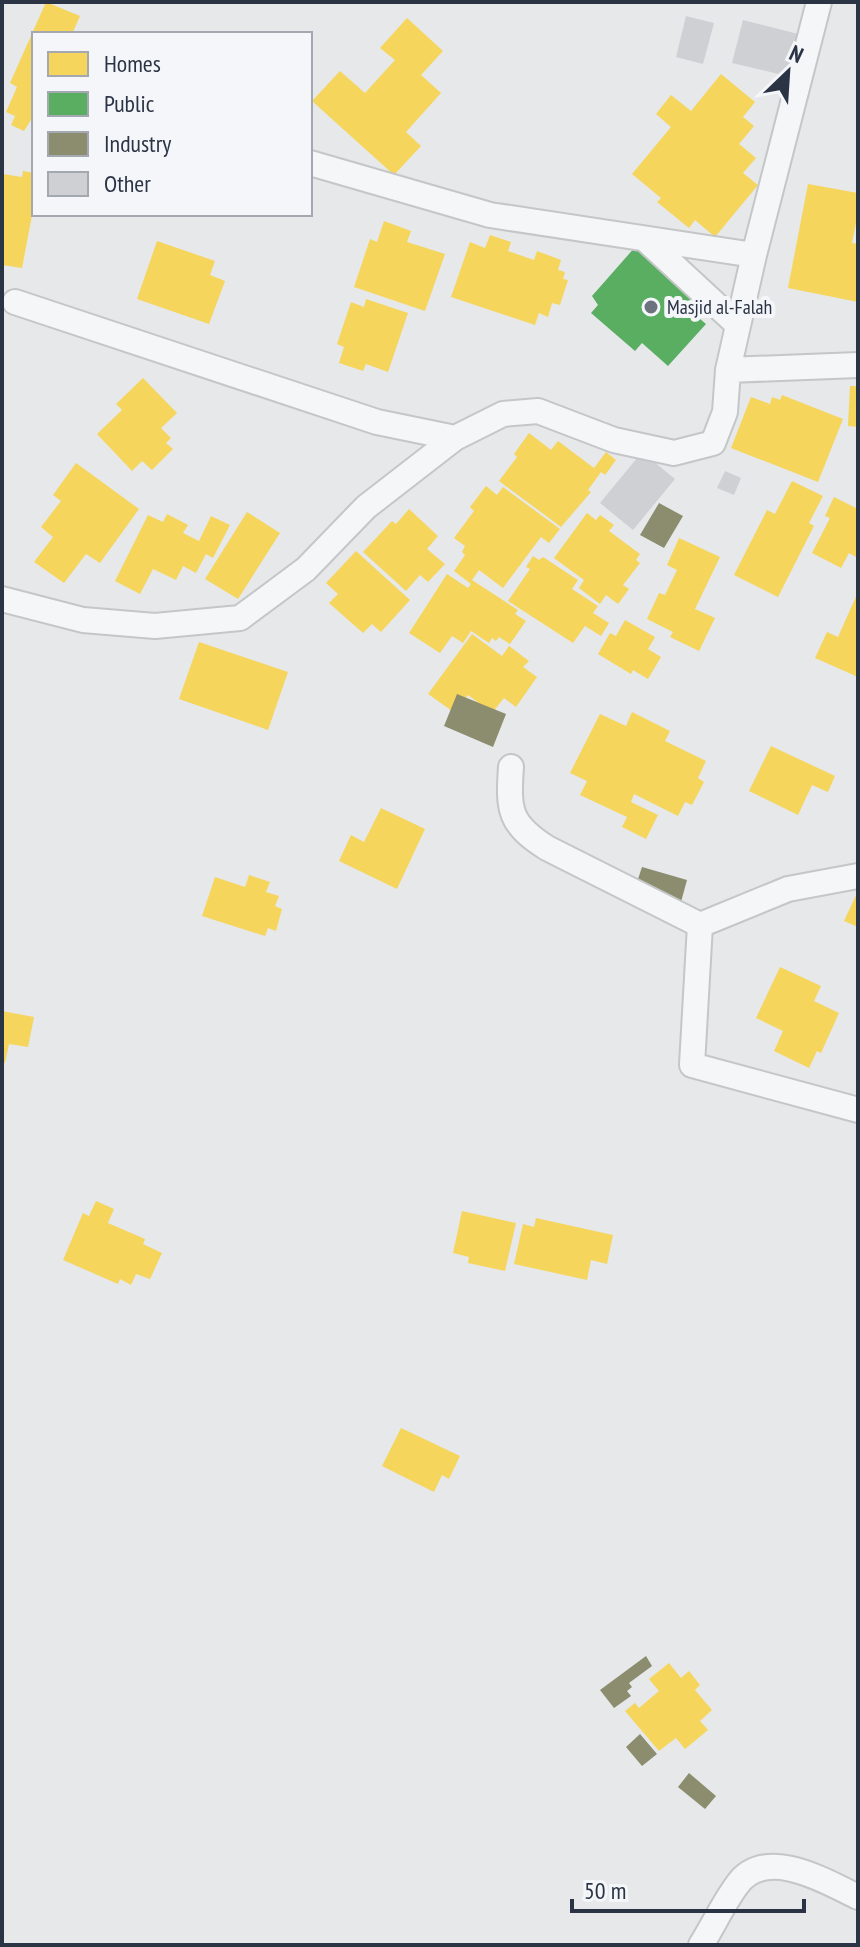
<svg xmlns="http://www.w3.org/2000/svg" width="860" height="1947" viewBox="0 0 860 1947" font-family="'PT Sans Narrow',sans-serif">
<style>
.homes{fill:#f6d55c}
.public{fill:#5aae61}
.industry{fill:#8c8c6e}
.building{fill:#ced0d3}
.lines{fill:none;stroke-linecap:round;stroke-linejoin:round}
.street-casing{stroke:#c4c6c8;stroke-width:28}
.street{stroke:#f5f6f7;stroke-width:24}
.poi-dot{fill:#6c737f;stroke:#f4f6f9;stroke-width:3}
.labels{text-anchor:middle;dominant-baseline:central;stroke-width:8;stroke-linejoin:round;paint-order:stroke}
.poi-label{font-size:20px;fill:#2b3445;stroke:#f4f6f9;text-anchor:start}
</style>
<rect width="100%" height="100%" fill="#e6e8ea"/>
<path class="homes" d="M46,2l34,14 -8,18h-38v81l-10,16 -13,-6 4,-9 -9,-4 11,-25 -7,-4z
M407,18l36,33 -22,24 20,18 -35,39 15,14 -27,29 -82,-74 28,-30 25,22 30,-33 -15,-12z
M721,74l34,28 -12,15 11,9 -15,18 17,14 -13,15 15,12 -43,52 -20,-17 -6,8 -32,-26 4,-4 -29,-24 39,-47 -15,-13 15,-19 20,16z
M23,171l11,2v32l-12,63 -20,-3v-88l1,-3 19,3z
M808,184l50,9v20l-6,30 6,1v58l-70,-14z
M384,221l27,10 -4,11 38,12 -20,57 -71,-24 16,-48 7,3z
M490,235l21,7 -3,9 26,9 3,-9 24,9 -3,10 7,2 -2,7 5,1 -8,25 -8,-2 -4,14 -9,-4 -4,12 -84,-28 19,-55 15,6z
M157,241l58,20 -5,14 15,6 -16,43 -72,-25z
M366,299l42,14 -20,59 -22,-8 -3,7 -24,-8 5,-16 -7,-3 14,-42 13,5z
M143,378l34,35 -16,15 10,10 -5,5 7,6 -21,21 -10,-9 -10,10 -35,-37 25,-24 -6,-6z
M850,386h8v41l-10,-1z
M782,395l61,24 -25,63 -87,-34 20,-51 19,7 2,-7 8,3z
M529,433l22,17 7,-9 36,27 12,-16 10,8 -11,15 -4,-3 -13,18 3,2 -30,35 -62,-46 18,-24 -3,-3z
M76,463l63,46 -39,54 -14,-9 -22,29 -30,-21 19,-25 -12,-10 20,-26 -8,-6z
M792,481l31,15 -14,27 5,3 -36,71 -44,-22 33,-65 8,4z
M486,486l11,9 6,-8 57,42 -11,14 -8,-6 -38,51 -24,-18 -7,10 46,30 -3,4 11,7 -16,23 -11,-7 -3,4 -4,-3 -3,5 -18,-12 -8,12 -11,-7 -12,17 -31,-20 38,-59 21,14 3,-4 -17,-13 11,-16 -3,-3 3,-6 -11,-8 20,-27 -4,-4z
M834,497l24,12v49l-9,-5 -8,15 -29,-15 18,-35 -5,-2z
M409,509l29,27 -11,13 18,15 -17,18 -8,-7 -14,16 -43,-39 29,-31 4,3z
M247,512l33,21 -42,66 -33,-20z
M587,513l9,7 4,-5 14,10 -5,6 31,23 -4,6 4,3 -17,22 6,4 -11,15 -12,-9 -6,9 -21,-16 5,-8 -30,-22z
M167,514l21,11 -5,8 16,8 12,-25 19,9 -17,33 -7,-4 -10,19 -13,-7 -7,14 -23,-11 -13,25 -25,-13 33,-66 15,7z
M679,538l41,19 -25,52 20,9 -16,33 -29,-14 3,-5 -26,-13 12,-26 6,2 12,-25 -10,-5z
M356,551l54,49 -29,32 -9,-8 -9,9 -34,-30 9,-9 -12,-11z
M533,556l6,4 4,-3 35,23 -6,9 26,17 -5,7 16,10 -8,13 -16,-10 -12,17 -65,-42 22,-32 -4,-2z
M858,592v85l-43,-19 12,-26 11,5z
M625,620l30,17 -7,12 13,8 -13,22 -15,-9 -2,4 -33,-20 12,-21 6,3z
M472,634l30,22 7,-10 20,15 -6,6 14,10 -21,30 -12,-9 -12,15 -24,-18 -13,18 -27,-19z
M199,642l89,30 -20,58 -89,-31z
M632,712l38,19 -5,10 41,20 -8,17 6,4 -12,23 -7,-3 -7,14 -44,-22 -3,8 27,13 -12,24 -24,-12 5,-10 -47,-22 7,-14 -17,-8 30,-59 26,12z
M771,746l64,30 -7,16 -16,-7 -14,30 -49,-24z
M381,808l44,21 -28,60 -58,-28 12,-26 13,7z
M249,875l21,7 -4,10 13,4 -4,10 7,3 -6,22 -8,-3 -3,8 -63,-20 13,-39 30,10z
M858,891v36l-14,-6z
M780,967l41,19 -7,15 25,12 -18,40 -4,-2 -8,17 -35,-17 9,-20 -27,-13z
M2,1011l32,6 -6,30 -19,-3 -4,19h-3z
M96,1201l18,8 -6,14 37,16 -2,5 19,9 -12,26 -14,-5 -5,11 -11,-6 -2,5 -55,-24 20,-47 6,3z
M462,1211l54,12 -11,48 -37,-8 1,-6 -16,-4z
M536,1218l77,17 -6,29 -16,-4 -4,20 -73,-16 9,-40 11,3z
M401,1428l59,28 -11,23 -7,-4 -8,17 -52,-26z
M669,1663l12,15 8,-7 11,14 -5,5 17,20 -12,11 8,9 -23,19 -9,-11 -17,13 -34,-40 10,-8 4,5 20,-17 -10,-12z"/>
<path class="public" d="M636,246l71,62 -8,10 7,6 -38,42 -26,-23 -7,8 -44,-38 7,-8 -6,-9z"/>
<path class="industry" d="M659,503l24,13 -19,32 -24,-13z
M457,694l49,20 -13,33 -49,-21z
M642,867l45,13 -6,22 -46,-14z
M646,1656l6,10 -23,17 3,4 -5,4 4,5 -17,12 -14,-18z
M640,1734l17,20 -15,12 -16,-19z
M689,1773l27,23 -11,13 -27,-22z"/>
<path class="building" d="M686,16l28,7 -11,41 -27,-7z
M743,20l59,15 -11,42 -59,-14z
M642,452l33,27 -42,51 -33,-27z
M725,471l16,7 -7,17 -17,-7z"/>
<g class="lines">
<defs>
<path id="street" d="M310,163l180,52 264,40
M645,239l93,86
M15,302l362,120 78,16 48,-24 35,-3 76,29 60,13 39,-10 12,-31 3,-42 26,-115 65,-253
M728,370l130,-5
M2,599l81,21 72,6 85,-8 66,-49 60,-62 89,-69
M511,767c-3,43 -2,57 36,81l153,77 88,-36 70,-13
M700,925l-8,140 166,45
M701,1945c12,-19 22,-41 36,-60 28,-40 88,-4 121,12"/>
</defs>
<use href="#street" class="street-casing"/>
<use href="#street" class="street"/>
</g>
<circle class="poi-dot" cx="651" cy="307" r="8"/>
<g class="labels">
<g class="poi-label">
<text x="667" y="307">Masjid al-Falah</text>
</g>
</g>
<rect width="860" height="1947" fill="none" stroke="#2b3445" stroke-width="8"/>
<rect x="32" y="32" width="280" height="184" fill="#f4f6f9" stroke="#a4a8b1" stroke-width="2"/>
<rect x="48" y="52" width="40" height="24" fill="#f6d55c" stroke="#a4a8b1" stroke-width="2"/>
<text x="104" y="72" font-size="24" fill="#2b3445">Homes</text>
<rect x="48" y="92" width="40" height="24" fill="#5aae61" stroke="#a4a8b1" stroke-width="2"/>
<text x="104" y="112" font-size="24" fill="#2b3445">Public</text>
<rect x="48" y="132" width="40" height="24" fill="#8c8c6e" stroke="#a4a8b1" stroke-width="2"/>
<text x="104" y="152" font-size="24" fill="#2b3445">Industry</text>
<rect x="48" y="172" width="40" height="24" fill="#ced0d3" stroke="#a4a8b1" stroke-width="2"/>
<text x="104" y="192" font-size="24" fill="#2b3445">Other</text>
<g transform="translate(788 72) rotate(25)" stroke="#f4f6f9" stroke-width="6" paint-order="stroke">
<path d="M0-6L14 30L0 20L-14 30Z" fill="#2b3445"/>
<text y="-12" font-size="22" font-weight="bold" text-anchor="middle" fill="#2b3445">N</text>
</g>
<path d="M572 1899v12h232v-12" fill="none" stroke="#2b3445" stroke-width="4"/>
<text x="584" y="1899" font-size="24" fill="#2b3445" stroke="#f4f6f9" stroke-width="6" paint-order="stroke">50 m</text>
</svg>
